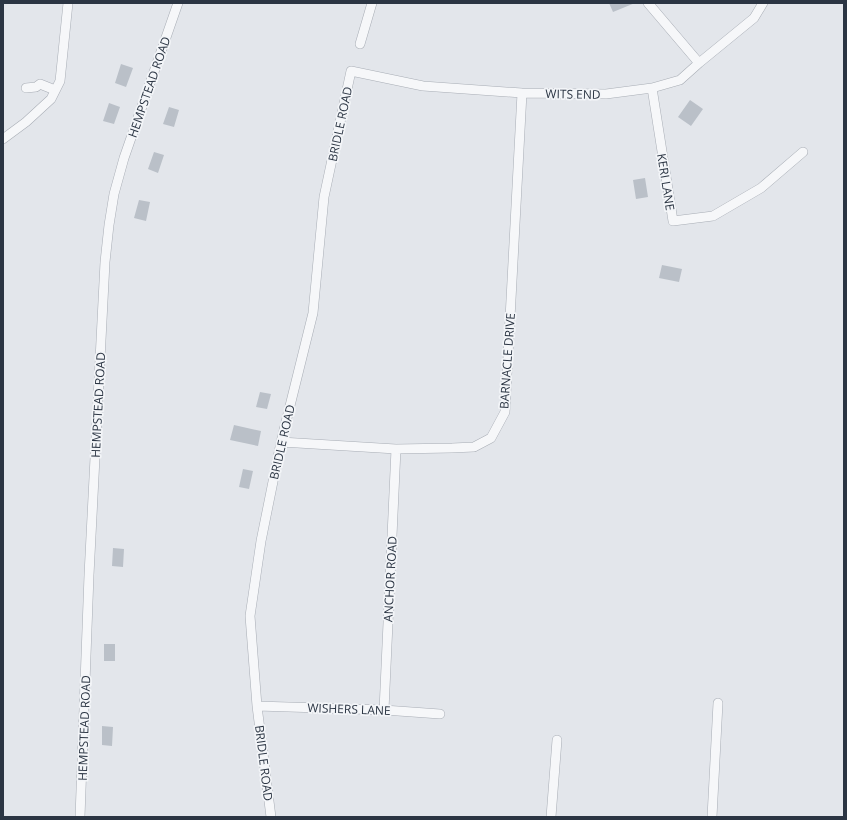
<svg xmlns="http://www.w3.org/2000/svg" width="847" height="820" viewBox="0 0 847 820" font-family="'Open Sans',sans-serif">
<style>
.building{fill:#bac0c8}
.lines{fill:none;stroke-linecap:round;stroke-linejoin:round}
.minor-casing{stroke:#a8adb5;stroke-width:10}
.minor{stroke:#f6f7f9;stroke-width:9}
.labels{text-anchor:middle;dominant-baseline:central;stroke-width:3.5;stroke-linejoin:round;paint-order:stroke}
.street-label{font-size:12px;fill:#2b3543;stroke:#f3f5f8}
</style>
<rect width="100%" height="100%" fill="#e3e6eb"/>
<path class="building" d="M609,3h26l-22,9z
M121,64l12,4 -7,19 -11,-4z
M690,100l13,9 -12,17 -13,-9z
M109,103l11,4 -6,17 -11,-3z
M169,107l10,3 -5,17 -11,-3z
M154,152l10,3 -6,18 -10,-4z
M645,178l3,19 -12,2 -3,-19z
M139,200l11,2 -4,19 -12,-3z
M662,265l20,4 -3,13 -20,-4z
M260,392l11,2 -4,15 -11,-2z
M234,425l27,6 -3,15 -28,-6z
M243,469l10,2 -4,18 -10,-2z
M113,548l11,1 -1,18 -11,-1z
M104,644h11v17h-11z
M102,726l11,1 -1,19 -10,-1z"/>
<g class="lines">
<defs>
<path id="minor" d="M648,3l51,60
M360,44l12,-41
M26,88l10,-1 4,-3 15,6
M652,88l21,133 40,-5 48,-28 42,-36
M3,139l23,-17 25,-23 9,-18 8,-78
M281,442l115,7 56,-1 22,-1 17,-9 14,-26 17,-319
M257,706l127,4 56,4
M384,710l12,-261
M80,817l9,-242 16,-313 4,-37 5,-31 10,-36 54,-155
M271,817l-14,-111 -7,-90 11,-75 20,-99 32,-129 11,-116 27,-126 72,15 99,7 84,1 46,-6 28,-8 19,-17 55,-45 9,-15
M551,817l6,-77
M712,817l6,-114"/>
</defs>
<use href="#minor" class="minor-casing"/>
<use href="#minor" class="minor"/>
</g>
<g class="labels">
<g class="street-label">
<text transform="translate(149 87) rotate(-71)">HEMPSTEAD ROAD</text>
<text transform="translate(573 94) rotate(1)">WITS END</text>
<text transform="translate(340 124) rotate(-78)">BRIDLE ROAD</text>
<text transform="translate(666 182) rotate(81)">KERI LANE</text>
<text transform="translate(507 361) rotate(-86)">BARNACLE DRIVE</text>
<text transform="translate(98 405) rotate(-87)">HEMPSTEAD ROAD</text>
<text transform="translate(282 442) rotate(-77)">BRIDLE ROAD</text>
<text transform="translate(390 579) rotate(-87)">ANCHOR ROAD</text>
<text transform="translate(349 709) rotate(2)">WISHERS LANE</text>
<text transform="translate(84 728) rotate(-88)">HEMPSTEAD ROAD</text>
<text transform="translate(264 763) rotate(83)">BRIDLE ROAD</text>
</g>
</g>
<rect width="847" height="820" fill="none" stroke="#2b3543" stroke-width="8"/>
</svg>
